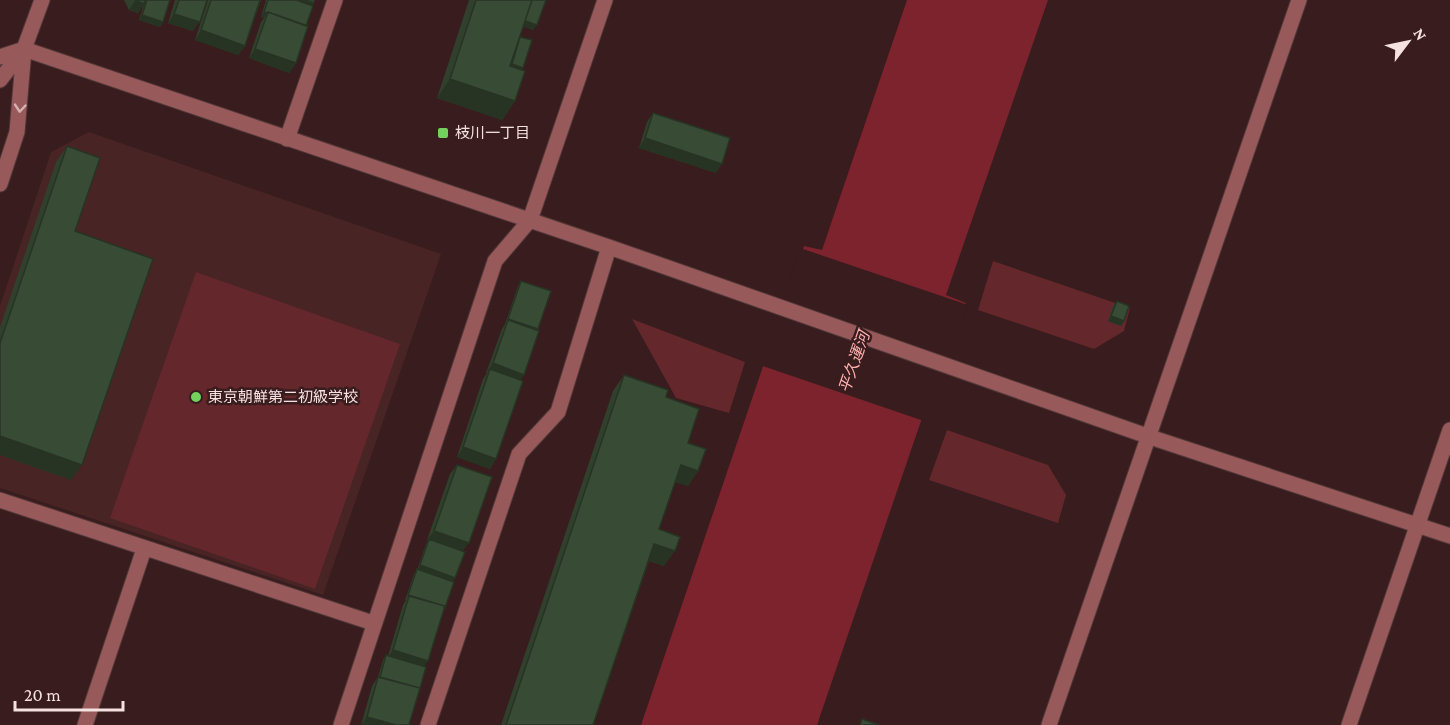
<svg xmlns="http://www.w3.org/2000/svg" width="1450" height="725" viewBox="0 0 1450 725" font-family="'Crimson Pro','Noto Sans JP',serif">
<style>
.built{fill:#482425}
.green{fill:#64272b}
.water{fill:#7d232d}
.pier{fill:#391c1d}
.lines{fill:none;stroke-linecap:round;stroke-linejoin:round}
.minor-casing{stroke:#533838;stroke-width:17}
.minor{stroke:#97595a;stroke-width:15}
.wall{fill:#30402d}
.shaded-wall{fill:#273424}
.building{fill:#384b34;stroke:#273424;stroke-width:1.5}
.oneway{stroke:#d5b1b2}
.poi-dot{fill:#72d25d;stroke:#391c1d;stroke-width:2}
.labels{text-anchor:middle;dominant-baseline:central;stroke-width:5;stroke-linejoin:round;paint-order:stroke}
.poi-label{font-size:15px;fill:#f6e1e1;stroke:#391c1d;text-anchor:start}
.water-label{font-size:16px;font-style:italic;fill:#fcaeae;stroke:#391c1d}
</style>
<rect width="100%" height="100%" fill="#391c1d"/>
<path class="built" d="M89,132l352,122 -118,341 -323,-107v-182l51,-154z"/>
<path class="green" d="M993,261l137,47 -6,23 -30,18 -116,-39z
M196,272l204,72 -85,245 -205,-71z
M632,319l113,43 -16,51 -53,-15z
M947,430l101,35 18,30 -8,28 -129,-43z"/>
<path class="water" d="M907,0h141l-102,295 20,8 -45,118 -104,304h-176l163,-479 18,4z"/>
<path class="pier" d="M800,248l168,57 -44,116 -164,-56z"/>
<g class="lines">
<defs>
<path id="minor" d="M0,57l24,-8 585,198 541,190 300,99
M0,80l24,-31
M287,139l48,-139
M0,184l17,-52 7,-83 18,-49
M0,500l373,123
M85,725l59,-176
M341,725l154,-464 35,-41 75,-220
M428,725l91,-271 39,-42 51,-165
M1049,725l250,-725
M1349,725l101,-295"/>
</defs>
<use href="#minor" class="minor-casing"/>
<use href="#minor" class="minor"/>
</g>
<path class="wall" d="M124,0h46l-7,22 -3,5 -21,-7 5,-16 -6,9 -9,-3z
M175,0h32l-14,31 -25,-8z
M208,0h53l-16,46 -7,9 -43,-15z
M266,0h49l-3,6 -6,20 -10,37 -7,10 -40,-15 12,-36 3,-4 -3,-1z
M469,0h77l-13,30 -10,-4 -4,13 3,31 -7,31 -13,19 -65,-22z
M653,113l63,60 -77,-25 8,-26z
M67,146l4,334 -71,-25v-128l56,-165z
M521,281l17,49 -14,45 -4,5 -24,79 -6,10 -33,-12 26,-78 4,-6h-1l16,-44 3,-5 13,-38z
M1117,301l7,20 -3,5 -13,-5 5,-15z
M624,375l42,22 22,46 10,28 -10,15 -13,-4 -16,47 5,37 -15,-5 -56,164h-92l112,-334z
M457,465l6,86 -8,27 -2,3 -8,27 -2,3 -15,50 -4,5 -6,28 -9,31h-48l11,-39 6,-9 5,-17 3,-5 2,1 15,-51 3,-5h-1l9,-26 3,-4 9,-26 2,-3 -1,-1 23,-66z"/>
<path class="shaded-wall" d="M290,0h17l7,3 -3,5z
M135,1l9,3 -6,9 -9,-3z
M264,12l3,1 -3,5 -3,-1z
M174,14l26,8 -7,9 -25,-8z
M142,15l21,7 -3,5 -21,-7z
M525,21l12,4 -4,5 -12,-4z
M201,30l44,16 -7,9 -43,-15z
M255,49l41,14 -7,10 -40,-15z
M512,64l11,4 -3,4 -12,-3z
M450,79l65,22 -13,19 -65,-22z
M645,138l77,26 -6,9 -77,-25z
M1111,316l13,5 -3,5 -13,-5z
M493,363l31,12 -7,9 -27,-15 -4,4z
M0,436l82,29 -11,15 -71,-25z
M463,447l33,12 -6,10 -33,-12z
M681,465l17,6 -10,15 -18,-5z
M434,531l35,12 -7,9 -35,-12z
M654,544l21,7 -11,15 -21,-7z
M420,565l35,13 -3,5 -35,-13z
M393,650l35,11 -7,9 -34,-11z
M367,717l29,8h-30l1,-2 -2,2h-4z"/>
<path class="building" d="M135,0h10l-1,4z
M147,0h23l-7,22 -21,-7z
M179,0h28l-7,22 -26,-8z
M211,0h49l-15,46 -44,-16z
M268,0h28l17,6 -7,20 -38,-14v1l-4,-1z
M476,0h56l-22,66 15,5 -10,30 -65,-22z
M532,0h14l-9,25 -12,-4z
M268,12l40,14 -12,37 -41,-14z
M520,37l12,3 -9,28 -11,-4z
M653,113l77,25 -8,26 -77,-26z
M67,146l33,12 -25,73 78,28 -71,206 -82,-29v-93z
M521,281l30,10 -13,38 -30,-10z
M1117,301l12,5 -5,15 -13,-5z
M508,320l31,11 -15,44 -31,-12z
M490,369l33,12 -27,78 -33,-12z
M624,375l44,15 -2,7 33,12 -11,34 18,6 -8,22 -17,-6 -22,64 21,8 -5,14 -21,-7 -61,181h-87z
M457,465l35,12 -23,66 -35,-12z
M429,539l36,13 -10,26 -35,-13z
M417,569l37,13 -9,26 -1,-1 1,-1 -37,-11z
M409,596l36,10 -17,55 -35,-11z
M386,655l40,12 -7,25 1,-4 -40,-11z
M378,677l42,11 -11,37h-13l-29,-8z
M862,719l17,6h-19z"/>
<defs><path id="oneway-chevron" d="M-2-3.5L2.5 0L-2 3.5" fill="none" stroke-width="1.6" stroke-linecap="round" stroke-linejoin="round" transform="scale(1.5)"/></defs>
<use class="oneway" href="#oneway-chevron" transform="translate(20 108) rotate(95)"/>
<g class="poi-dot">
<rect x="437" y="127" width="12" height="12" rx="3"/>
<circle cx="196" cy="397" r="6"/>
</g>
<g class="labels">
<g class="poi-label">
<text x="455" y="133">枝川一丁目</text>
<text x="208" y="397">東京朝鮮第二初級学校</text>
</g>
<g class="water-label">
<text transform="translate(854 362) rotate(-71)">平久運河</text>
</g>
</g>
<g transform="translate(1408 42) rotate(58)" stroke="#391c1d" stroke-width="4.5" paint-order="stroke">
<path d="M0-4.5L10 22L0 15L-10 22Z" fill="#f6e1e1"/>
<text y="-9" font-size="16" font-weight="bold" text-anchor="middle" fill="#f6e1e1">N</text>
</g>
<path d="M15 701v9h108v-9" fill="none" stroke="#f6e1e1" stroke-width="3"/>
<text x="24" y="701" font-size="18" fill="#f6e1e1" stroke="#391c1d" stroke-width="4.5" paint-order="stroke">20 m</text>
</svg>
